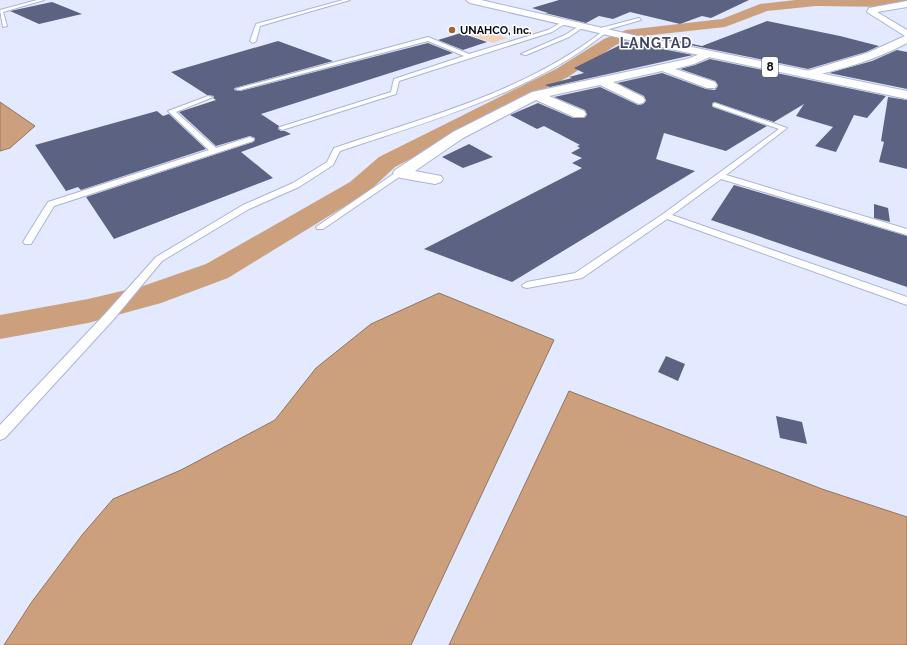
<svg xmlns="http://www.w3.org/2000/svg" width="907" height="645" viewBox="0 0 907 645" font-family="Raleway,sans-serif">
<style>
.green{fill:#f2d1b9}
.water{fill:#cda07d;stroke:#92745f}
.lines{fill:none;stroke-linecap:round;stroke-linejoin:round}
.river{fill:#cda07d;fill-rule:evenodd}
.building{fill:#5c6382}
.service-casing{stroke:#acb4d6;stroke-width:2}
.minor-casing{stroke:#acb4d6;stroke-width:2}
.trunk-casing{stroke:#acb4d6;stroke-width:2}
.service{fill:#fff;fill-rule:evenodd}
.minor{fill:#fff;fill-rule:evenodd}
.trunk{fill:#fff;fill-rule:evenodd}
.poi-dot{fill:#a3642b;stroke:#fff;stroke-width:1.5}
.labels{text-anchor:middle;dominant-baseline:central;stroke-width:3;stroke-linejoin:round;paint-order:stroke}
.far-poi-label{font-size:11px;font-weight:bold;fill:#0a0d18;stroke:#fff;text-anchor:start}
.shield{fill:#fff;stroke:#54565d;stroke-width:1}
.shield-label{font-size:12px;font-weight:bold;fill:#0a0d18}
.far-district-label{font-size:14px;font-weight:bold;letter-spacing:1px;fill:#3f4562;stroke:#fff}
</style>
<rect width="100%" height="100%" fill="#e3e9fe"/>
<path class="green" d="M482,30l25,8 -14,5 -25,-9z"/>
<path class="water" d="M0,102l35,24 -25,22 -10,3z
M439,293l115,47 -143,305h-407l27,-42 51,-68 31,-36 68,-29 94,-50 41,-52 55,-44z
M569,391l253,98 85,28v128h-458z"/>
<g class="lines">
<path class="river" d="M796,0h111v4l-18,3 -73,-1 -49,5 -42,16 -91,10 -18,8 -48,32 -173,90 -27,25 -140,86 -67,25 -73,20 -88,16v-24l88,-16 55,-13 63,-22 144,-82 29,-25 177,-88 48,-30 22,-9 96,-11 38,-15z"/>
</g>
<path class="building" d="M559,0h190l-38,18 -9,-2 -22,8 -50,-12 -17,7 -14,-3 -13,7 -41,-10h3l-16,-5z
M52,2l30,12 -43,10 -29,-13z
M767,21l73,15 39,10 -13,6 -58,17 -152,-31 3,-1 43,9z
M461,33l26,9 -24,8 -25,-10z
M278,41l55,20 -98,27 -1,2 6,1 188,-48 25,10 -192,61 18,12 -1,3 3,2h4l6,3 -50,18 32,26 -159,61 -28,-42 167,-55 2,-2v-2l-5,-2 -34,10 -37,-34 37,-12 -3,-2 1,-2 -7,-1 -36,-23z
M626,42l67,13 -143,32 -5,-2 27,-7 -3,-1 15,-4 -10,-5z
M897,50l10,2v37l-78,-16 43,-12z
M710,59l176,37 -19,22 -13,-3 -18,37 -21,-6 18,-19 -37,-11 8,-12 -30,18 -60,-20 -2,2 1,3 54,19 -41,25 -62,-18 -8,26 39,12 -183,111 -88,-33 158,-81 -10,-5 10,-5 -11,-5 9,-5 -3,-2 3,-1 -36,-19 -7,3 -27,-14 28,-12 35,15h11l3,-3 -2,-5 -31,-13 46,-10 38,18 5,-1 3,-3 -2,-5 -27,-13 45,-10 44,16 9,1 3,-4 -3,-5 -35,-12 15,-4z
M888,97l19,3v69l-28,-7 5,-20 -3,-1z
M157,111l6,5 6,-2 37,35 -125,41 -3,-3 -12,4 -31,-46z
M469,144l24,13 -30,11 -21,-11z
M734,185l173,51v51l-196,-67z
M874,204l14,4 2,14 -16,-4z
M666,356l19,8 -7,17 -20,-9z
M776,416l26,6 5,22 -27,-6z"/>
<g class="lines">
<defs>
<path id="service" d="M37,0h7l-41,12 4,14 -4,1 -3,-17z
M343,0h7l-90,26 -4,15 -3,2 -3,-2 6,-17z
M639,18l2,2 -35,10 1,2c-77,62 -176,88 -267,119l-7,14 -34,22 -50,22 -87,52 -49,59 -108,118 -5,2v-15l105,-111 51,-57 87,-52 50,-22 34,-21 7,-14c92,-31 191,-56 269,-117h-6v-2z
M564,21l4,1 -16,10 -153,49 -3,13 -114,36 -3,-2 1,-1 111,-35 3,-13 70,-23 -36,-15 -188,49 -5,-1 193,-52 41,17 79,-24z
M581,25l4,1 -16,11 -43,18 -5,-1 44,-19z
M208,96l5,1 -37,15 40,36 34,-11 4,2 -1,2 -199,65 -23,38h-6l-2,-2 25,-40 161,-52 -41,-39z
M715,103l72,25 -61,47 181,54v6l-186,-56 -49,36 235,82v8l-240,-86 -85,59 -55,10 -4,-1 -1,-2 5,-3 48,-9 88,-59 116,-85 -66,-23v-2z
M398,171h6l1,2 -82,56h-6l-1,-2z"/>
<path id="minor" d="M907,1v6l-30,5 30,18v13c-31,17 -65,26 -99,34l-4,-1 -2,-2 2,-2 63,-19 38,-17 -38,-24 2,-4z
M708,51l5,3 -1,2 -18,8 -19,5 40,13 2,3 -2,3h-8l-45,-17 -49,11 30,15 2,3 -2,3 -4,1 -39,-19 -51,11 35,15 2,3 -2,3h-10l-38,-17 -73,38 -48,33 26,5 2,3 -2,3 -6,2 -34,-6 -6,-2 -2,-3 2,-3 58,-38 79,-40 155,-33z"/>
<path id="trunk" d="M466,0h15l152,35 274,56v8l-274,-58 -163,-38z"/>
</defs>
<use href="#service" class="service-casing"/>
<use href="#minor" class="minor-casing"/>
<use href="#trunk" class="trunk-casing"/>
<use href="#service" class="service"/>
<use href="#minor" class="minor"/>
<use href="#trunk" class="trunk"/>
</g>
<circle class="poi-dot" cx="452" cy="30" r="4"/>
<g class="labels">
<g class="far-poi-label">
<text x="460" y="30">UNAHCO, Inc.</text>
</g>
<rect class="shield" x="762" y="57" width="16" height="20" rx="3"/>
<g class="shield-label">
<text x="770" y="67">8</text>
</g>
<g class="far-district-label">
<text x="656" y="43">LANGTAD</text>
</g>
</g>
</svg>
